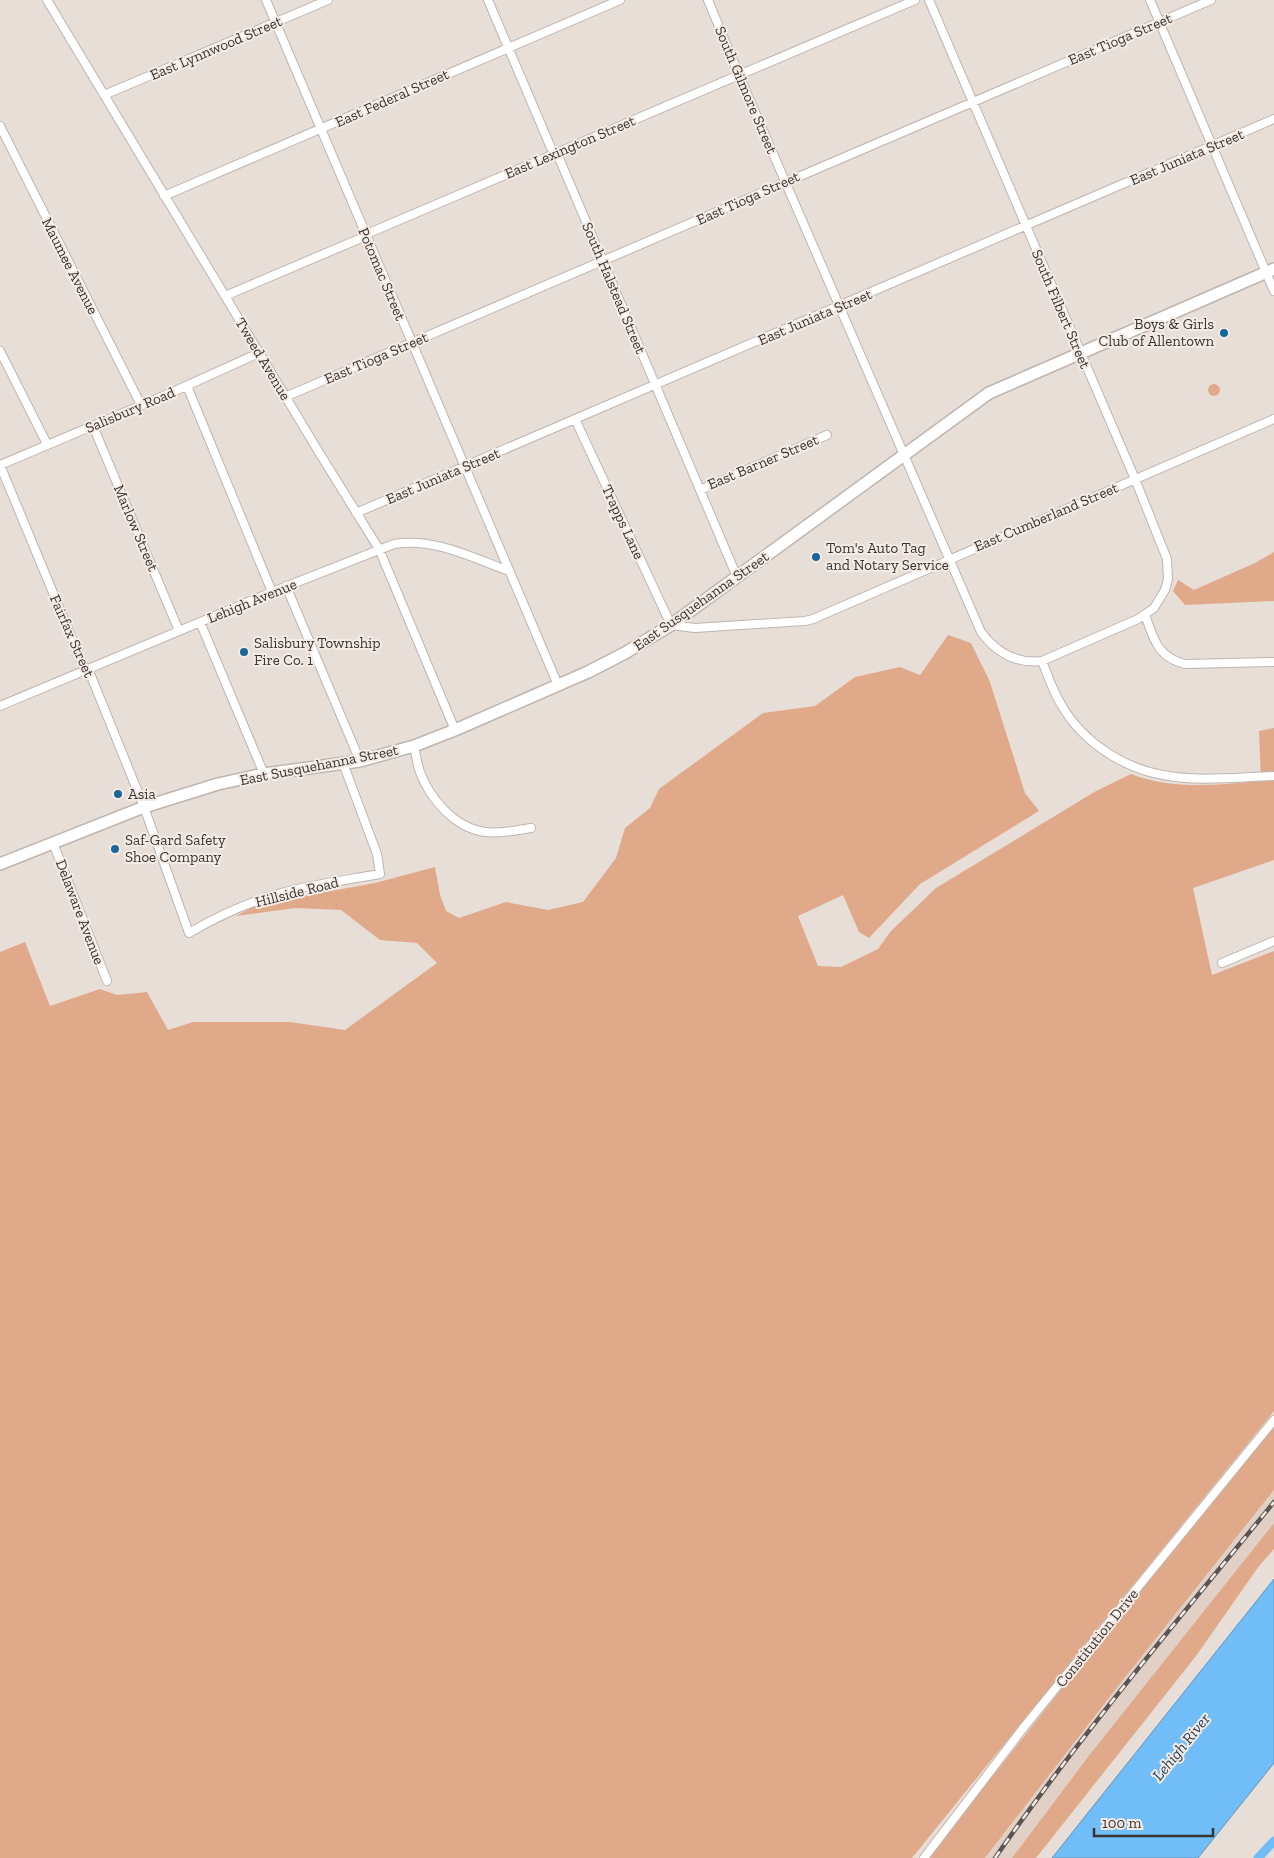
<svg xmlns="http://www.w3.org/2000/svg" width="1274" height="1858" viewBox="0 0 1274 1858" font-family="'Zilla Slab',serif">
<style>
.built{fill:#e1d0c6}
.green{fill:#e0a989}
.water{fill:#70bdf8;stroke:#5f94bd}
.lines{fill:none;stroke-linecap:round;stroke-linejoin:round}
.canal{stroke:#70bdf8;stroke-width:9}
.street-casing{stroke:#bfb5af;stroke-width:10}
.secondary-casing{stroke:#bfb5af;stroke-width:14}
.street{stroke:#fff;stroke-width:8}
.secondary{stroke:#fff;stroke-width:11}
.rail-casing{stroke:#5a5552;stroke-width:4.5}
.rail{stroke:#f5ebe5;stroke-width:2.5;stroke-dasharray:8;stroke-linecap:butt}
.poi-dot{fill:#186799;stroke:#f5ebe5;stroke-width:2}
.labels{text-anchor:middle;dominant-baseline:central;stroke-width:4;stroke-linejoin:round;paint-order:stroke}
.street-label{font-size:15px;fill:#383432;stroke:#f5ebe5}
.poi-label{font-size:15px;fill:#383432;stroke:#f5ebe5;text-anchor:start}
.water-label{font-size:16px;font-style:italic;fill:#1c3d56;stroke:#f5ebe5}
</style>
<rect width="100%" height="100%" fill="#e8ded8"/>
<path class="built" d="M1274,1490v33l-183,230 -79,105h-27l130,-168z"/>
<path class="green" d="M1208 390a6 6 0 1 1 12 0a6 6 0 1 1-12 0Z
M1274,552v49l-89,4 -12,-14 5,-11 16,10 61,-27z
M948,635l23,8 19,39 35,111 14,18 -119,73 -51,54 -10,-6 -16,-37 -45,21 20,50 23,1 37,-18 12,-17 46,-44 160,-97 35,-17c41,16 86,11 130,7l-2,-50 15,-3v132l-81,28 19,87 62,-24v460l-362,447h-912v-906l25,-10 25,64 50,-17 17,6 30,-3 21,38 25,-8h97l55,8 92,-67 -20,-20 -37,-3 -39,-30 -45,-2 -60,8 23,-12 116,-21 60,-16 5,28 6,16 13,7 47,-16 42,8 35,-8 33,-44 9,-30 25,-20 9,-19 104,-76 52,-7 40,-29 45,-10 20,8z
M1274,1426v64l-159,200 -130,168h-57l154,-195z
M1274,1523v26l-15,17 -63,90 -160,202h-24l79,-105z"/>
<path class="water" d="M1274,1579v184l-76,95h-146z"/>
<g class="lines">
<path class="canal" d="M1258,1858l16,-17"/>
<defs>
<path id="street" d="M47,0l273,454 59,95 76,181
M266,0l292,685
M488,0l63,148 8,10 178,419
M708,0l30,73 243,559c15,20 35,32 61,29l96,-42 16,-11 11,-18 3,-11 -1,-20 -32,-80 -206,-479
M1150,0l124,291
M104,95l224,-95
M0,126l141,279
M164,196l456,-196
M225,296l141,-60 3,-3 546,-233
M0,351l47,93
M187,386l85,206
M285,397l926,-397
M575,419l96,206 24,3 110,-7 8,-2 461,-200
M93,426l86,205
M0,465l83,200 8,11 53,131 45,126c29,-17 60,-31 92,-40 33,-9 66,-13 99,-19l-3,-20 -34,-91
M0,465l175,-74 84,-38
M700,490l127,-55
M356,513l918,-394
M286,586l74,175
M1145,615c9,24 12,42 40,49l89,-2
M200,622l64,152
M1042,661c6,15 11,31 20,45 21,36 61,62 101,69 36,7 75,2 111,1
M0,706l272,-114 122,-48c39,-7 79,14 115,27
M414,746c2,9 3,18 6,26 10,27 35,56 65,60 16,2 31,-2 46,-4
M53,843l54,138
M1222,963l52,-22
M924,1858l100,-131 250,-307"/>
<path id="secondary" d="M0,864l144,-57 74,-23 46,-10 96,-13 54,-15 41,-16 133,-58 37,-19 46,-28 318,-232 285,-124"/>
</defs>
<use href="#street" class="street-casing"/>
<use href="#secondary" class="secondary-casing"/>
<use href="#street" class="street"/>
<use href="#secondary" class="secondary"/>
<defs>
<path id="rail" d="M995,1858c86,-124 184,-239 279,-356"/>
</defs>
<use href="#rail" class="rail-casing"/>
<use href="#rail" class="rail"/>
</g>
<g class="poi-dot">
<circle cx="1224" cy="333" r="5"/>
<circle cx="816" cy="557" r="5"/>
<circle cx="244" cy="652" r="5"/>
<circle cx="118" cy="794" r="5"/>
<circle cx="115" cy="849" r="5"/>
</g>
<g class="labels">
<g class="street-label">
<text transform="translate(1120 39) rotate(-23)">East Tioga Street</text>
<text transform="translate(216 48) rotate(-23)">East Lynnwood Street</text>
<text transform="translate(746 90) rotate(67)">South Gilmore Street</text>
<text transform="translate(392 98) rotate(-24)">East Federal Street</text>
<text transform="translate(570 147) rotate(-23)">East Lexington Street</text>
<text transform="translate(1187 157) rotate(-23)">East Juniata Street</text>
<text transform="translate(748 198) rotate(-24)">East Tioga Street</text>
<text transform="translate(70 266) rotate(63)">Maumee Avenue</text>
<text transform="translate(382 274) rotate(67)">Potomac Street</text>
<text transform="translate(614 288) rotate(67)">South Halstead Street</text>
<text transform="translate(1061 309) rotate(67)">South Filbert Street</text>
<text transform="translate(815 317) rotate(-23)">East Juniata Street</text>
<text transform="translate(376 358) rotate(-23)">East Tioga Street</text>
<text transform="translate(263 359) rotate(59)">Tweed Avenue</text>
<text transform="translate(130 410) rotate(-23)">Salisbury Road</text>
<text transform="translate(763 462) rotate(-23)">East Barner Street</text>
<text transform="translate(443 476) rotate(-23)">East Juniata Street</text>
<text transform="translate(1046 517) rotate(-23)">East Cumberland Street</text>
<text transform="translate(623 522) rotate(65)">Trapps Lane</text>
<text transform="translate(136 528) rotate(67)">Marlow Street</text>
<text transform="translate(252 601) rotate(-22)">Lehigh Avenue</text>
<text transform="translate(701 601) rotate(-35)">East Susquehanna Street</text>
<text transform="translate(72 636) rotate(66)">Fairfax Street</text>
<text transform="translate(319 765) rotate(-11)">East Susquehanna Street</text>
<text transform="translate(297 892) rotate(-14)">Hillside Road</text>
<text transform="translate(80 912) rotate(69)">Delaware Avenue</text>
<text transform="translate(1097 1638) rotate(-51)">Constitution Drive</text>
</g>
<g class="poi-label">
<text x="1214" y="324" text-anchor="end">Boys &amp; Girls<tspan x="1214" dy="17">Club of Allentown</tspan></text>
<text x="826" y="548">Tom's Auto Tag<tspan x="826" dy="17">and Notary Service</tspan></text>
<text x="254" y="643">Salisbury Township<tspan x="254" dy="17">Fire Co. 1</tspan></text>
<text x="128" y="794">Asia</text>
<text x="125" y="840">Saf-Gard Safety<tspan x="125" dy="17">Shoe Company</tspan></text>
</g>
<g class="water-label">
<text transform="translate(1181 1747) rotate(-51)">Lehigh River</text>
</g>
</g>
<path d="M1094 1828v8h119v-8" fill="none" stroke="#383432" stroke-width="2.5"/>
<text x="1102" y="1828" font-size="15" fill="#383432" stroke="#f5ebe5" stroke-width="4" paint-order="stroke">100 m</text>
</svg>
